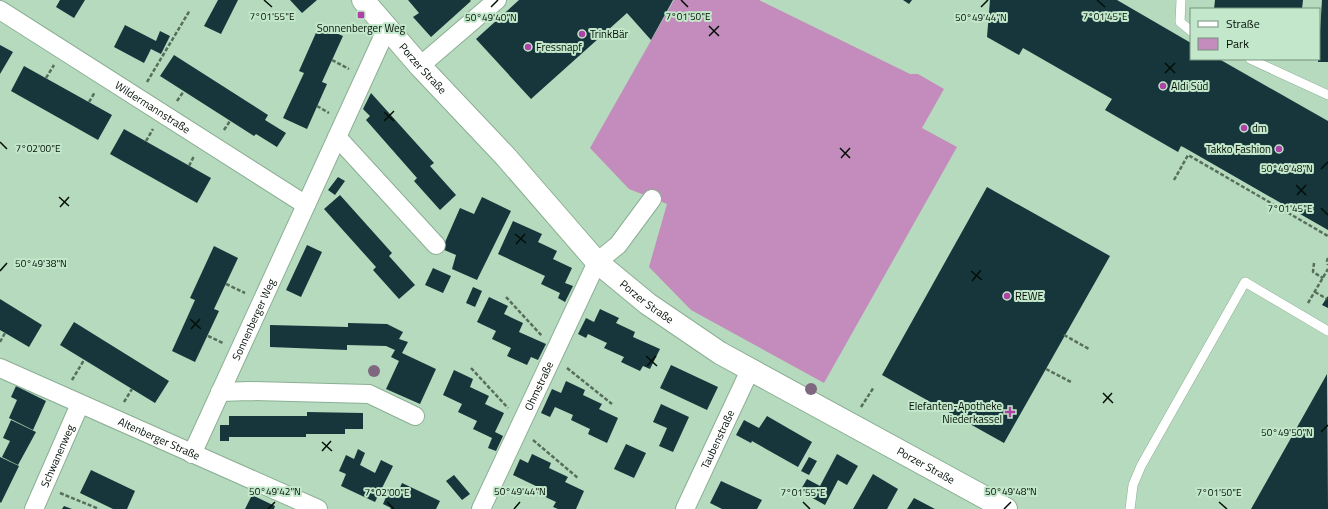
<svg xmlns="http://www.w3.org/2000/svg" width="1328" height="509" viewBox="0 0 1328 509" font-family="'Titillium Web',sans-serif">
<style>
.green{fill:#c38cbc}
.building{fill:#16363c}
.lines{fill:none;stroke-linecap:round;stroke-linejoin:round}
.lane-casing{stroke:#8caf94;stroke-width:10}
.street-casing{stroke:#8caf94;stroke-width:20}
.secondary-casing{stroke:#8caf94;stroke-width:24}
.path{stroke:#576e5c;stroke-width:2.5;stroke-dasharray:4 2;stroke-linecap:butt}
.lane{stroke:#fff;stroke-width:9}
.street{stroke:#fff;stroke-width:18}
.secondary{stroke:#fff;stroke-width:22}
.tree{fill:#7f687f}
.ticks{fill:none;stroke:#030f06;stroke-width:1.5}
.poi-dot{fill:#ad43a5;stroke:#c3e7ca;stroke-width:1.5}
.labels{text-anchor:middle;dominant-baseline:central;stroke-width:4;stroke-linejoin:round;paint-order:stroke}
.poi-label{font-size:11px;fill:#030f06;stroke:#c3e7ca;text-anchor:start}
.street-label{font-size:11px;fill:#030f06;stroke:#c3e7ca}
.ticks-label{font-size:10px;text-anchor:middle;fill:#030f06;stroke:#c3e7ca;stroke-width:4;stroke-linejoin:round;paint-order:stroke}
</style>
<rect width="100%" height="100%" fill="#b6dabd"/>
<path class="green" d="M674,0h85l151,74h8l26,15 -22,39 35,19 -133,236 -133,-73 -42,-43 18,-63 -38,-15 -39,-41z"/>
<path class="building" d="M60,0h25l-11,18 -18,-11z
M218,0h20l-17,34 -17,-8z
M290,0h27l-15,13z
M408,0h62l1,1 -40,36 -18,-20 6,-4z
M519,0h154l-22,40 -24,-27 -96,86 -55,-60z
M903,0h9l-3,4z
M990,0h127l74,43v16h28l109,62v109l-143,-82 -4,-2 -3,6 -73,-42 7,-11 -89,-51 -4,7 -32,-18z
M1215,0h88l-1,9h-88z
M1322,0h6v62h-10z
M125,25l31,16 4,-10 10,5 -9,18 -10,-5 -7,14 -30,-16z
M319,26l24,10 -21,46 5,2 -20,45 -24,-11 21,-45 -5,-2z
M0,45l13,7 -13,22z
M174,55l94,60 -3,5 21,13 -9,14 -21,-13 -2,2 -94,-60z
M24,66l88,49 -14,25 -87,-49z
M371,93l63,70 -4,3 26,29 -16,15 -26,-29 3,-3 -51,-58 4,-4 -7,-7z
M124,129l87,49 -14,25 -87,-49z
M338,177l7,4 -10,14 -7,-5z
M987,187l123,69 -106,187 -122,-68z
M340,195l52,58 -3,3 26,29 -16,14 -26,-29 3,-3 -52,-58z
M482,197l29,14 -34,69 -25,-11 4,-14 -14,-6 18,-41 14,6z
M513,221l29,13 -4,8 19,9 -4,8 19,9 -7,15 8,3 -8,16 -7,-4 2,-5 -19,-9 4,-8 -47,-22z
M307,245l15,7 -21,45 -15,-7z
M214,246l24,12 -24,51 5,2 -24,51 -23,-11 23,-51 -5,-2z
M433,268l18,8 -8,17 -18,-8z
M473,287l9,4 -7,16 -9,-4z
M1328,296v12l-6,-3z
M489,297l19,9 -4,8 19,9 -4,9 27,12 -8,16 -7,-3 -4,8 -20,-9 4,-8 -19,-9 4,-8 -19,-9z
M0,299l42,26 -13,22 -29,-17z
M600,309l19,9 -3,5 19,9 -2,5 27,12 -10,20 -7,-3 -3,5 -19,-9 3,-5 -20,-9 3,-5 -19,-9 -2,4 -8,-4 8,-16 8,4z
M74,322l95,59 -14,22 -95,-58z
M348,323l39,1 16,8 -4,7 9,3 -6,11 34,16 -16,35 -34,-15 13,-28 -8,-4 4,-7 -9,-4 -39,-1v5l-77,-3v-22l78,2z
M671,365l47,22 -11,23 -47,-22z
M454,370l19,9 -3,8 19,9 -4,8 19,9 -9,19 8,4 -7,15 -8,-3 4,-10 -19,-9 4,-8 -19,-9 4,-8 -19,-9z
M1327,374l1,135h-77z
M566,381l19,9 -2,5 19,9 -3,5 19,9 -11,25 -19,-9 2,-5 -19,-9 2,-5 -18,-8 -5,10 -9,-4 11,-24 9,4z
M16,386l30,15 -13,29 -24,-12 8,-18 -6,-3z
M661,404l28,13 -16,35 -14,-6 8,-18 -14,-6z
M307,412l56,1v16h-18v5h-39v3h-77v4h-9v-16h9v-9h78z
M767,416l45,26 -14,25 -46,-26 -1,2 -15,-8 8,-15 15,8z
M11,420l25,12 -18,33 -16,-8 8,-16 -7,-3z
M626,444l20,9 -12,25 -20,-9z
M358,449l7,4 -5,12 15,8 6,-13 12,6 -18,36 -34,-16 5,-12 -7,-3 7,-16 8,4z
M532,454l19,9 -2,5 19,9 -3,5 19,9 -8,18h-18l-5,-2 3,-5 -19,-9 3,-5 -27,-13 7,-16 8,4z
M837,454l21,12 -11,19 -9,-5 -13,25 -25,-14 7,-12 13,7z
M0,457l19,9 -18,37 -1,-1z
M809,457l8,4 -8,14 -8,-4z
M91,470l44,21 -8,18h-14l-33,-16z
M873,474l25,15 -11,20h-34z
M454,475l16,19 -8,6 -16,-19z
M721,481l41,19 -5,9h-35l-12,-6z
M402,483l38,18 -4,8h-46l1,-1 -8,-4 7,-16 8,4z
M252,495l23,11 -1,3h-29z
M914,498l21,11h-28z
M64,506l8,3h-10z"/>
<g class="lines">
<defs>
<path id="lane" d="M1181,0l-1,22 11,9
M1250,59l78,36
M1130,509l3,-24 8,-19 104,-184 83,49"/>
<g id="street">
<path id="s1" d="M0,10l306,195"/>
<path d="M420,66l77,-66"/>
<path d="M337,137l99,108"/>
<path id="s2" d="M0,368l318,141"/>
<path d="M220,392l30,-1 119,3 46,22"/>
<path id="s3" d="M192,454l195,-426"/>
<path id="s4" d="M34,509l46,-105"/>
<path id="s5" d="M481,509l116,-247 21,-17 34,-46"/>
<path id="s6" d="M685,509l65,-139"/>
</g>
<g id="secondary">
<path id="s7" d="M363,0l57,66 86,91 91,105 51,42 72,49 286,156"/>
</g>
</defs>
<use href="#lane" class="lane-casing"/>
<use href="#street" class="street-casing"/>
<use href="#secondary" class="secondary-casing"/>
<path class="path" d="M332,60l17,9
M46,78l8,-13
M147,82l43,-72
M177,101l7,-10
M89,102l6,-10
M317,106l12,7
M224,130l6,-9
M146,141l7,-12
M189,166l5,-10
M1174,180l14,-25 140,81
M1328,258l-1,3 1,4
M1314,263l-1,9 10,6
M226,284l19,9
M1315,292l12,7
M506,297l36,39
M1308,303l20,-34
M1064,335l25,14
M208,336l15,7
M0,342l5,-9
M471,368l37,40
M567,368l45,36
M1046,369l25,13
M72,380l12,-20
M124,402l8,-13
M861,407l13,-20
M533,440l45,38
M60,493l39,16"/>
<use href="#lane" class="lane"/>
<use href="#street" class="street"/>
<use href="#secondary" class="secondary"/>
</g>
<g class="tree">
<circle cx="374" cy="371" r="6"/>
<circle cx="811" cy="389" r="6"/>
</g>
<path class="ticks" d="M264,0l8,7M681,0l7,7M1097,0l8,7M491,7l7,-7M981,7l7,-7M709,26l10,10M709,36l10,-10M1165,63l10,10M1165,73l10,-10M384,112l10,9M384,121l10,-10M0,142l7,7M840,148l10,10M841,158l9,-10M1321,169l7,-7M1296,185l10,10M1297,195l9,-10M59,197l10,9M60,207l9,-10M1321,208l7,7M515,234l11,9M516,244l9,-10M0,271l7,-8M971,271l11,9M972,281l9,-11M190,319l11,10M191,329l9,-10M646,356l11,10M647,366l9,-10M1103,393l10,10M1103,403l9,-10M1321,432l7,-7M322,442l10,9M322,451l9,-10M387,502l7,7M803,502l7,7M1219,502l8,7M268,509l7,-7M514,509l6,-7M1004,509l7,-7"/>
<g class="poi-dot">
<rect x="357" y="11" width="8" height="8" rx="2"/>
<circle cx="582" cy="34" r="4"/>
<circle cx="528" cy="47" r="4"/>
<circle cx="1163" cy="86" r="4"/>
<circle cx="1244" cy="128" r="4"/>
<circle cx="1279" cy="149" r="4"/>
<circle cx="1007" cy="296" r="4"/>
<path d="M1008 406h4v4h4v4h-4v4h-4v-4h-4v-4h4z"/>
</g>
<g class="labels">
<g class="poi-label">
<text x="361" y="28" text-anchor="middle">Sonnenberger Weg</text>
<text x="590" y="34">TrinkBär</text>
<text x="536" y="47">Fressnapf</text>
<text x="1171" y="86">Aldi Süd</text>
<text x="1252" y="128">dm</text>
<text x="1271" y="149" text-anchor="end">Takko Fashion</text>
<text x="1015" y="296">REWE</text>
<text x="1002" y="406" text-anchor="end">Elefanten-Apotheke<tspan x="1002" dy="13">Niederkassel</tspan></text>
</g>
<g class="street-label">
<text stroke="none"><textPath href="#s7" startOffset="91">Porzer Straße</textPath></text>
<text stroke="none"><textPath href="#s1" startOffset="181">Wildermannstraße</textPath></text>
<text stroke="none"><textPath href="#s7" startOffset="415">Porzer Straße</textPath></text>
<text stroke="none"><textPath href="#s3" startOffset="148">Sonnenberger Weg</textPath></text>
<text stroke="none"><textPath href="#s5" startOffset="136">Ohmstraße</textPath></text>
<text stroke="none"><textPath href="#s2" startOffset="174">Altenberger Straße</textPath></text>
<text stroke="none"><textPath href="#s6" startOffset="77">Taubenstraße</textPath></text>
<text stroke="none"><textPath href="#s4" startOffset="58">Schwanenweg</textPath></text>
<text stroke="none"><textPath href="#s7" startOffset="739">Porzer Straße</textPath></text>
</g>
</g>
<g class="ticks-label">
<text x="688" y="20">7°01'50"E</text>
<text x="1105" y="20">7°01'45"E</text>
<text x="272" y="20">7°01'55"E</text>
<text x="491" y="21">50°49'40"N</text>
<text x="981" y="21">50°49'44"N</text>
<text x="38" y="152">7°02'00"E</text>
<text x="1287" y="172">50°49'48"N</text>
<text x="1290" y="212">7°01'45"E</text>
<text x="41" y="267">50°49'38"N</text>
<text x="1287" y="436">50°49'50"N</text>
<text x="275" y="495">50°49'42"N</text>
<text x="520" y="495">50°49'44"N</text>
<text x="1011" y="495">50°49'48"N</text>
<text x="387" y="496">7°02'00"E</text>
<text x="803" y="496">7°01'55"E</text>
<text x="1219" y="496">7°01'50"E</text>
</g>
<rect x="1190" y="8" width="130" height="52" fill="#c3e7ca" stroke="#76917c"/>
<rect x="1198" y="21" width="20" height="6" fill="#ffffff" stroke="#76917c"/>
<text x="1226" y="28" font-size="12" fill="#030f06">Straße</text>
<rect x="1198" y="38" width="20" height="12" fill="#c38cbc" stroke="#76917c"/>
<text x="1226" y="48" font-size="12" fill="#030f06">Park</text>
</svg>
